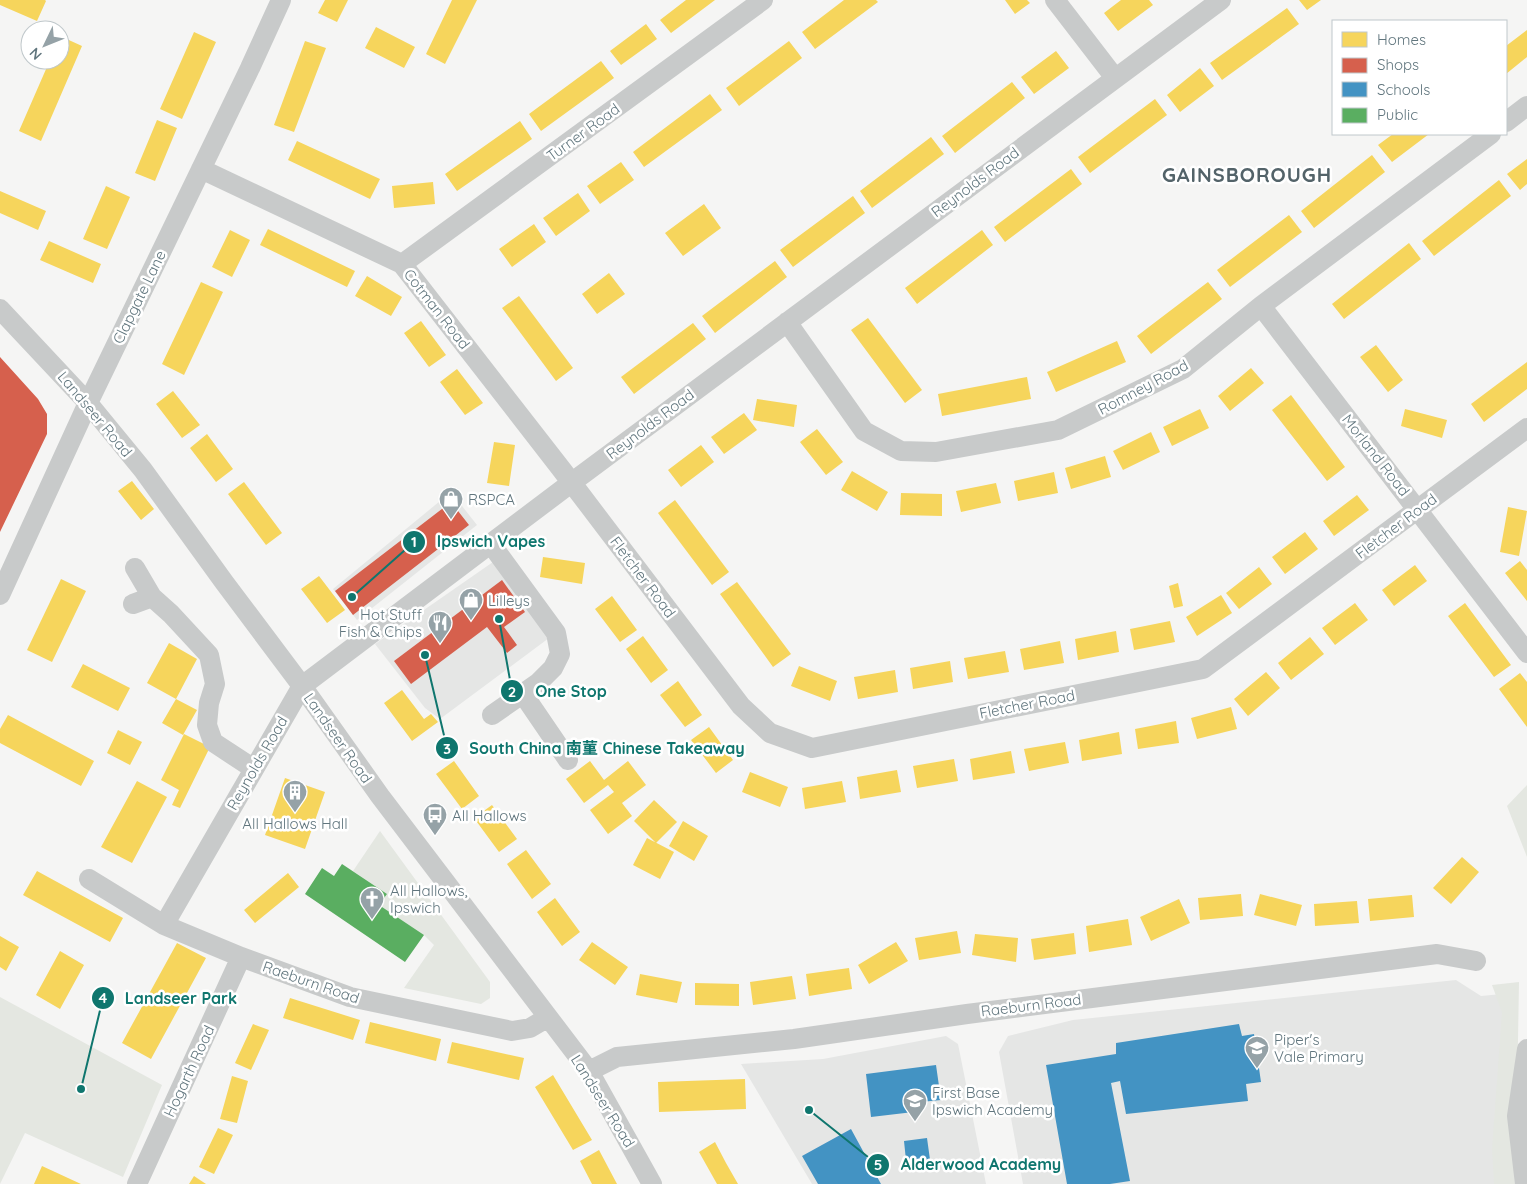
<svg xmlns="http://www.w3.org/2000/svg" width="1527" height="1184" viewBox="0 0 1527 1184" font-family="Quicksand,'Noto Sans SC',sans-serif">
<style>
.built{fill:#e5e6e5}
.green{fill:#e4e7e1}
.homes{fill:#f6d55c}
.shops{fill:#d6604d}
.schools{fill:#4393c3}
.public{fill:#5aae61}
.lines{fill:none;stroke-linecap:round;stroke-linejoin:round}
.minor{stroke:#c8caca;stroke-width:20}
.labels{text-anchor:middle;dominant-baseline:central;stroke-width:5;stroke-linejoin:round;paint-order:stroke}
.street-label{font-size:15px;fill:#61767e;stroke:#fff}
.poi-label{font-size:15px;fill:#61767e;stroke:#fff;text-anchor:start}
.district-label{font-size:20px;font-weight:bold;letter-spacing:1px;fill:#536369;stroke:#fff}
.leader{fill:none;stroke:#0f766e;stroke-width:2}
.callout-dot{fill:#0f766e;stroke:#fff;stroke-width:2}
.mark-label{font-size:15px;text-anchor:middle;font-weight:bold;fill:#fff}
.callout-label{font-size:16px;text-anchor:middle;font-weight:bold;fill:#0f766e;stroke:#fff;stroke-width:5;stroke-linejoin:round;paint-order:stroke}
</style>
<rect width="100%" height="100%" fill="#f5f5f4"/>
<path class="built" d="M451,492l26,33 -120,95 -24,-31z
M493,562l56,76 -109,81 -15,-11 -50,-64z
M1456,980l25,16 32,-3 -1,191h-489l-24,-132 9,-16 65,-16z
M946,1036l12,8 28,140h-174l-71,-120 82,-5z"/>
<path class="green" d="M1527,785v72l-20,-51z
M380,831l110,151v16l-9,6 -77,-16 30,-43 -10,-10 -45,-30 8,-11 -34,-23z
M1519,982l-2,116 -3,68 1,18h-21l-2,-35 10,-137 -10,-27z
M0,997l162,88 -39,92 -98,-44 -25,51z"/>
<path class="homes" d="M0,0h45l1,1 -9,20 -37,-16z
M325,0h23l-11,22 -19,-9z
M452,0h25l-32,64 -19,-10z
M686,0h29l-44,33 -11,-13z
M844,0h32l2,2 -63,47 -13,-17z
M1005,0h22l3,3 -15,11z
M1121,0h28l4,5 -35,26 -14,-18z
M1299,0h22l-14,10z
M1287,8l12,16 -77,56 -12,-17z
M646,24l11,15 -36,26 -11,-14z
M376,27l39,20 -11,21 -39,-20z
M1527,30v27l-21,17v-28z
M194,32l22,10 -34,77 -22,-10z
M60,36l22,10 -41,95 -22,-10 31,-71h10z
M305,41l21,7 -32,84 -20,-7z
M789,41l13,17 -63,48 -13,-18z
M1056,51l13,17 -35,26 -13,-17z
M601,61l13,17 -73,53 -12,-17z
M1200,68l14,18 -34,26 -13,-17z
M1012,82l13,16 -70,55 -13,-17z
M710,94l12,16 -78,57 -11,-15z
M1155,99l12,16 -77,58 -12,-16z
M157,120l20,8 -22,53 -20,-8z
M520,121l12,18 -75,52 -12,-17z
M1393,134h36l-37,28 -14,-17z
M931,137l13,17 -72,54 -12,-17z
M297,141l83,38 -10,20 -82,-39z
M1372,155l13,17 -71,56 -13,-17z
M1527,159v25l-7,6 -13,-16z
M621,162l13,18 -34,24 -13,-18z
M1071,169l11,15 -77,58 -11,-15z
M1499,180l12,16 -77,60 -12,-15z
M433,182l2,22 -41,4 -2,-22z
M106,186l24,11 -23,52 -24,-10z
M0,191l46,20 -8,19 -38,-17z
M578,193l12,18 -34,25 -13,-18z
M853,196l12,17 -72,54 -13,-17z
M704,204l17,24 -38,28 -18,-23z
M1289,215l13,17 -72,55 -13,-17z
M534,224l12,18 -34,25 -13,-18z
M268,229l87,42 -8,16 -87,-42z
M230,230l20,10 -18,37 -20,-10z
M982,230l11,15 -76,59 -12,-16z
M49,241l52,23 -8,19 -53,-23z
M1409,243l12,16 -77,60 -12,-15z
M775,261l12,16 -72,56 -13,-17z
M609,273l16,21 -28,20 -15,-20z
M367,276l35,21 -11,19 -36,-20z
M201,282l22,10 -39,83 -22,-11z
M1208,282l14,17 -71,55 -14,-18z
M519,296l54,72 -17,13 -54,-73z
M868,318l54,72 -17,13 -54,-73z
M421,321l25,34 -17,12 -25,-34z
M693,323l13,16 -72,55 -13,-17z
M1117,341l9,21 -70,30 -9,-20z
M1376,345l27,35 -15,12 -28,-35z
M1527,362v27l-43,33 -13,-18z
M1251,368l13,15 -34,28 -12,-15z
M457,369l26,34 -18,12 -25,-33z
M1027,377l4,22 -89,17 -4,-22z
M173,391l27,34 -18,13 -26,-34z
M1291,395l54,72 -18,14 -55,-71z
M757,399l40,6 -3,22 -41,-7z
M1200,409l9,19 -37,18 -9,-19z
M1405,409l42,11 -5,18 -41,-12z
M744,413l13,17 -33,24 -13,-17z
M817,429l26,33 -17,13 -26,-33z
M1151,432l9,20 -37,18 -10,-19z
M207,434l26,35 -17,13 -26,-34z
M494,442l21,3 -6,41 -22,-3z
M701,445l13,17 -33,25 -13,-17z
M1105,456l6,21 -40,12 -6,-21z
M852,471l36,21 -11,19 -36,-21z
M1054,472l4,21 -40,8 -4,-20z
M132,481l22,28 -13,11 -23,-29z
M244,482l38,51 -16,12 -38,-51z
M996,483l5,20 -40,9 -5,-21z
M901,493l41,1v22l-42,-1z
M1357,495l12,15 -35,26 -11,-15z
M675,500l54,72 -17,13 -54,-72z
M1508,507l19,4 -8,45 -19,-4z
M1305,532l13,17 -33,25 -13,-17z
M543,557l42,6 -3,21 -42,-7z
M1520,561l7,9v31l-22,-28z
M1415,565l12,16 -33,25 -12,-16z
M1259,567l13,17 -33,25 -13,-16z
M319,576l26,34 -18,13 -26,-34z
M61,579l25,12 -34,71 -25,-12z
M737,582l54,72 -18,13 -53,-73z
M1178,583l5,23 -9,2 -5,-22z
M1221,595l11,18 -35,23 -11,-19z
M612,596l25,34 -17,12 -25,-33z
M1355,603l13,17 -33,25 -13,-17z
M1465,603l46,62 -17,12 -46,-61z
M1170,621l5,21 -41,8 -4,-21z
M1116,631l3,21 -41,8 -3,-21z
M643,636l25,34 -17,13 -25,-34z
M1310,637l14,17 -33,26 -13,-17z
M1060,641l4,22 -40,7 -4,-21z
M169,643l28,16 -21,40 -29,-16z
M1005,651l4,21 -41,7 -4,-21z
M950,661l3,21 -40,7 -3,-21z
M83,664l47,24 -12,23 -47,-24z
M799,666l38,15 -7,20 -39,-15z
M895,670l3,22 -40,7 -4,-22z
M1266,672l14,16 -32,28 -14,-17z
M1520,673l7,9v45l-28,-38z
M678,681l24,34 -17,12 -25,-32z
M402,690l22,29 7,-5 7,8 -26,19 -28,-38z
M176,699l21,11 -14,25 -21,-12z
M1231,707l6,22 -40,10 -6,-21z
M8,715l86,46 -13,25 -81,-43v-14z
M1176,721l3,22 -41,6 -3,-20z
M709,727l24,33 -17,13 -25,-33z
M118,730l24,12 -12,23 -23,-12z
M1119,732l3,22 -40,7 -3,-21z
M184,734l26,13 -30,61 -8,-3 7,-15 -18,-10z
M1065,742l4,21 -40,8 -5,-22z
M1011,751l4,22 -42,7 -3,-21z
M954,759l4,22 -41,7 -4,-22z
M454,761l25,35 -17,13 -26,-35z
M590,761l14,19 24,-19 18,24 -24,18 10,13 -24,18 -18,-24 24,-18 -6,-7 -24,18 -18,-24z
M897,770l4,22 -41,7 -3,-22z
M750,772l38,15 -8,20 -38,-15z
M285,778l40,14 -20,57 -40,-14z
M137,781l30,16 -35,66 -31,-16z
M842,781l4,21 -41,7 -3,-21z
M654,800l23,22 -21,21 -22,-22z
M492,805l25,34 -18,13 -25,-34z
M683,821l25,15 -14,25 -25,-15z
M647,838l27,14 -14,27 -27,-14z
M526,850l25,34 -19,15 -25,-35z
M1462,857l17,15 -28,32 -18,-16z
M37,871l86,47 -13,24 -87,-47z
M288,873l11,14 -44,36 -11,-13z
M1241,894l2,22 -43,4 -2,-22z
M1260,894l42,11 -6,21 -42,-11z
M1412,895l2,22 -44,4 -2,-22z
M555,898l25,34 -18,14 -25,-34z
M1179,899l11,24 -39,18 -11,-24z
M1357,901l2,22 -44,3 -1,-22z
M1128,919l4,26 -43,7 -3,-26z
M957,931l4,22 -42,7 -4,-22z
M1074,933l2,21 -42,6 -3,-21z
M975,934l43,4 -2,24 -44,-7z
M0,936l19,11 -13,24 -6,-4z
M592,942l36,25 -13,18 -36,-25z
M896,942l12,19 -39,23 -11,-19z
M177,943l29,15 -55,101 -29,-16z
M60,951l24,14 -24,44 -24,-14z
M849,968l3,21 -43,7 -3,-22z
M640,974l42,8 -5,21 -41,-8z
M792,976l4,23 -43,6 -3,-23z
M695,983l44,1v22l-44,-1z
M290,998l70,22 -7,20 -70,-22z
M370,1022l71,17 -5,22 -71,-18z
M253,1024l16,6 -18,40 -16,-7z
M452,1042l72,16 -5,22 -72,-17z
M553,1075l39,65 -19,10 -38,-63z
M232,1076l16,5 -11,42 -17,-4z
M745,1079l1,30 -87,3 -1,-30z
M218,1128l15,7 -19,39 -15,-7z
M715,1142l11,21 12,21h-21l-18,-32z
M599,1150l18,34h-25l-12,-23z
M42,1166l39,18h-47z
M194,1176l12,8h-17z"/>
<path class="shops" d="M0,357l38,42 9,15v20l-47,98z
M451,502l18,23 -116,90 -18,-24z
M502,580l23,32 -21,15 13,18 -10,8 -20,-26 -76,57 -17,-23z"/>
<path class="schools" d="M1239,1024l3,12 12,-2 7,48 -15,2 2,17 -122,13 -6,-33 -9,2 19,98 -20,3h-43l-21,-119 70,-11v-11z
M936,1065l5,35 -20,2 1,9 -51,6 -5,-43z
M851,1129l30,55h-63l-16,-28z
M927,1138l4,29 -24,3 -3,-29z"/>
<path class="public" d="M342,864l45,30 -8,11 45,30 -19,27 -100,-68 17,-26 12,8z"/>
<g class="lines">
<path class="minor" d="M1055,0l60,78
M1506,122l21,-16
M201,169l201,95 160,206 179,236 29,27 42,15 391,-79 324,-241
M402,264l361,-264
M1261,306l266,347
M0,309l88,94 55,67 81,112 78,104 78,110 209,275 63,113
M787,322l77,109 37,20 35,1 122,-22 125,-61 78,-63 230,-172
M491,544l65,89 4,21 -7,14 -15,15 -46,32
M135,568l17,29
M0,595l88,-192 162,-335 31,-68
M133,604l19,-7 19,17 38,41 6,29 -6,19 -2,22 6,17 41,27
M523,694l45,66
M89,879l75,46 77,32 109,40 162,34 18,-3 17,-10
M164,925l138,-239 269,-203 650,-483
M589,1071l28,-14 177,-18 173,-25 470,-60 39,7
M137,1184l104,-227
M1525,1184l-8,-68 10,-67"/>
</g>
<defs>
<symbol id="shop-pin" viewBox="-11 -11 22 30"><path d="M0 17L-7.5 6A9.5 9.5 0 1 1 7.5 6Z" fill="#95a2a7" stroke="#fff"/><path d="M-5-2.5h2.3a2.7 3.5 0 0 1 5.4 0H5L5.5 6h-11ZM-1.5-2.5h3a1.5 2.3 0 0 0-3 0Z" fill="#fff"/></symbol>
<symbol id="restaurant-pin" viewBox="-11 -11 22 30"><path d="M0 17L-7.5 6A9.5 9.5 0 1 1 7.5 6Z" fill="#95a2a7" stroke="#fff"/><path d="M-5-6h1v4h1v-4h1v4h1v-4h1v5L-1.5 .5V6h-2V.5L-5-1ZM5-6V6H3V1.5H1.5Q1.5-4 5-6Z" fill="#fff"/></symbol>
<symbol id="building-pin" viewBox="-11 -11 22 30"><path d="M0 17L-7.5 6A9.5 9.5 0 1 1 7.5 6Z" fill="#95a2a7" stroke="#fff"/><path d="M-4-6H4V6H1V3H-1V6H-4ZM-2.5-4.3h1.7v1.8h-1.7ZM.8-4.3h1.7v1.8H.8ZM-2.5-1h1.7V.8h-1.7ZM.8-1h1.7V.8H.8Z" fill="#fff"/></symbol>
<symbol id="bus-pin" viewBox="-11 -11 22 30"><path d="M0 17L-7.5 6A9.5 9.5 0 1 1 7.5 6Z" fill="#95a2a7" stroke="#fff"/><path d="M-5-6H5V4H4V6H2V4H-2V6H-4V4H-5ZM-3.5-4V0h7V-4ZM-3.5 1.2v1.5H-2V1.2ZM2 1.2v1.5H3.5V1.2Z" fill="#fff"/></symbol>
<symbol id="church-pin" viewBox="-11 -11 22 30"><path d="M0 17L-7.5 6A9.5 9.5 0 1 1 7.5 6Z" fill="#95a2a7" stroke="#fff"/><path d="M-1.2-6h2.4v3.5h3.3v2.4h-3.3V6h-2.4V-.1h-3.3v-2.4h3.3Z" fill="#fff"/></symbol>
<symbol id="school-pin" viewBox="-11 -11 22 30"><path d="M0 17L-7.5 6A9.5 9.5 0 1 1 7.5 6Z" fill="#95a2a7" stroke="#fff"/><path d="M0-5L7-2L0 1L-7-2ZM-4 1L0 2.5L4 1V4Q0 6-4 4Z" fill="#fff"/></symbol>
</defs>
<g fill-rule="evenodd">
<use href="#shop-pin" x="437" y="485" width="28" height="38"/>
<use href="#shop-pin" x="457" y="586" width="28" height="38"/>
<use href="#restaurant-pin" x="426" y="609" width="28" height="38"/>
<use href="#building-pin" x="281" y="778" width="28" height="38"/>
<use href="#bus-pin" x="421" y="801" width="28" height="38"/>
<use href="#church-pin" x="358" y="885" width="28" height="38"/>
<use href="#school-pin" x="1243" y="1034" width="28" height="38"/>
<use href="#school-pin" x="901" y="1087" width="28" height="38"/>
</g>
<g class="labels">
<g class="street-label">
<text transform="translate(583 132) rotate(-36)">Turner Road</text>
<text transform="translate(975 182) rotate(-37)">Reynolds Road</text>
<text transform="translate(139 297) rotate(-64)">Clapgate Lane</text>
<text transform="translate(437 309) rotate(52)">Cotman Road</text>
<text transform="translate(1143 387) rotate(-28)">Romney Road</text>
<text transform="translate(95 414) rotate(50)">Landseer Road</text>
<text transform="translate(650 424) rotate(-37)">Reynolds Road</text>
<text transform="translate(1376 455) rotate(52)">Morland Road</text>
<text transform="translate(1396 526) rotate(-37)">Fletcher Road</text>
<text transform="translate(643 577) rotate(53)">Fletcher Road</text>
<text transform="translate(1027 704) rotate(-11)">Fletcher Road</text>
<text transform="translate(338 738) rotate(55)">Landseer Road</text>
<text transform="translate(257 763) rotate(-60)">Reynolds Road</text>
<text transform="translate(311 982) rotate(19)">Raeburn Road</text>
<text transform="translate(1031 1005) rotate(-7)">Raeburn Road</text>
<text transform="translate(189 1071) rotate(-65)">Hogarth Road</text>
<text transform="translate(603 1101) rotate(58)">Landseer Road</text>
</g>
<g class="poi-label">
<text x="468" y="499">RSPCA</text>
<text x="488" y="600">Lilleys</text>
<text x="422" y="614" text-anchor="end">Hot Stuff<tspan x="422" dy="17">Fish &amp; Chips</tspan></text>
<text x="452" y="815">All Hallows</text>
<text x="295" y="823" text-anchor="middle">All Hallows Hall</text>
<text x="390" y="890">All Hallows,<tspan x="390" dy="17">Ipswich</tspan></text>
<text x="1274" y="1039">Piper's<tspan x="1274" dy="17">Vale Primary</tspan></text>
<text x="932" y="1092">First Base<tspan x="932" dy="17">Ipswich Academy</tspan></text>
</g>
<g class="district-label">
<text x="1247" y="174">GAINSBOROUGH</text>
</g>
</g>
<path class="leader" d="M352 597L414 542M499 619L512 691M425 655L447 748M81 1089L103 998M809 1110L878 1165"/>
<g class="callout-dot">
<circle cx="352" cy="597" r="5"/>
<circle cx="499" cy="619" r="5"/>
<circle cx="425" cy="655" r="5"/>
<circle cx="81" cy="1089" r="5"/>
<circle cx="809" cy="1110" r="5"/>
<circle cx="414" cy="542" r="12"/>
<circle cx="512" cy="691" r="12"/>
<circle cx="447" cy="748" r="12"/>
<circle cx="103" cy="998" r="12"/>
<circle cx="878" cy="1165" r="12"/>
</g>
<g class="mark-label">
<text x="414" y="547">1</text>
<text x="512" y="697">2</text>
<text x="447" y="754">3</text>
<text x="103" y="1003">4</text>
<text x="878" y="1170">5</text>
</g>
<g class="callout-label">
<text x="491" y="547">Ipswich Vapes</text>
<text x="571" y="697">One Stop</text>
<text x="607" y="754">South China 南菫 Chinese Takeaway</text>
<text x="181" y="1004">Landseer Park</text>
<text x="981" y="1170">Alderwood Academy</text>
</g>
<rect x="1332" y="20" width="175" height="115" fill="#ffffff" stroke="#c0c8cb"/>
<rect x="1342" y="32" width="25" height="15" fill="#f6d55c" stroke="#c0c8cb"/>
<text x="1377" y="45" font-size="15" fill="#61767e">Homes</text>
<rect x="1342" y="58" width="25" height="15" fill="#d6604d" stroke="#c0c8cb"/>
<text x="1377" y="70" font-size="15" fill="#61767e">Shops</text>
<rect x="1342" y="82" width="25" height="15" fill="#4393c3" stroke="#c0c8cb"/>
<text x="1377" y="95" font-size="15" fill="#61767e">Schools</text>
<rect x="1342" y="108" width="25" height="15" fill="#5aae61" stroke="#c0c8cb"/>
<text x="1377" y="120" font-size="15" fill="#61767e">Public</text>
<g transform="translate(45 45) rotate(227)"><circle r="24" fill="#ffffff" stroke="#c0c8cb"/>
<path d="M0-4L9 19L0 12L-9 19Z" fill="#95a2a7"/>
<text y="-8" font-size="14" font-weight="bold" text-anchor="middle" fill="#61767e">N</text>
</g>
</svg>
